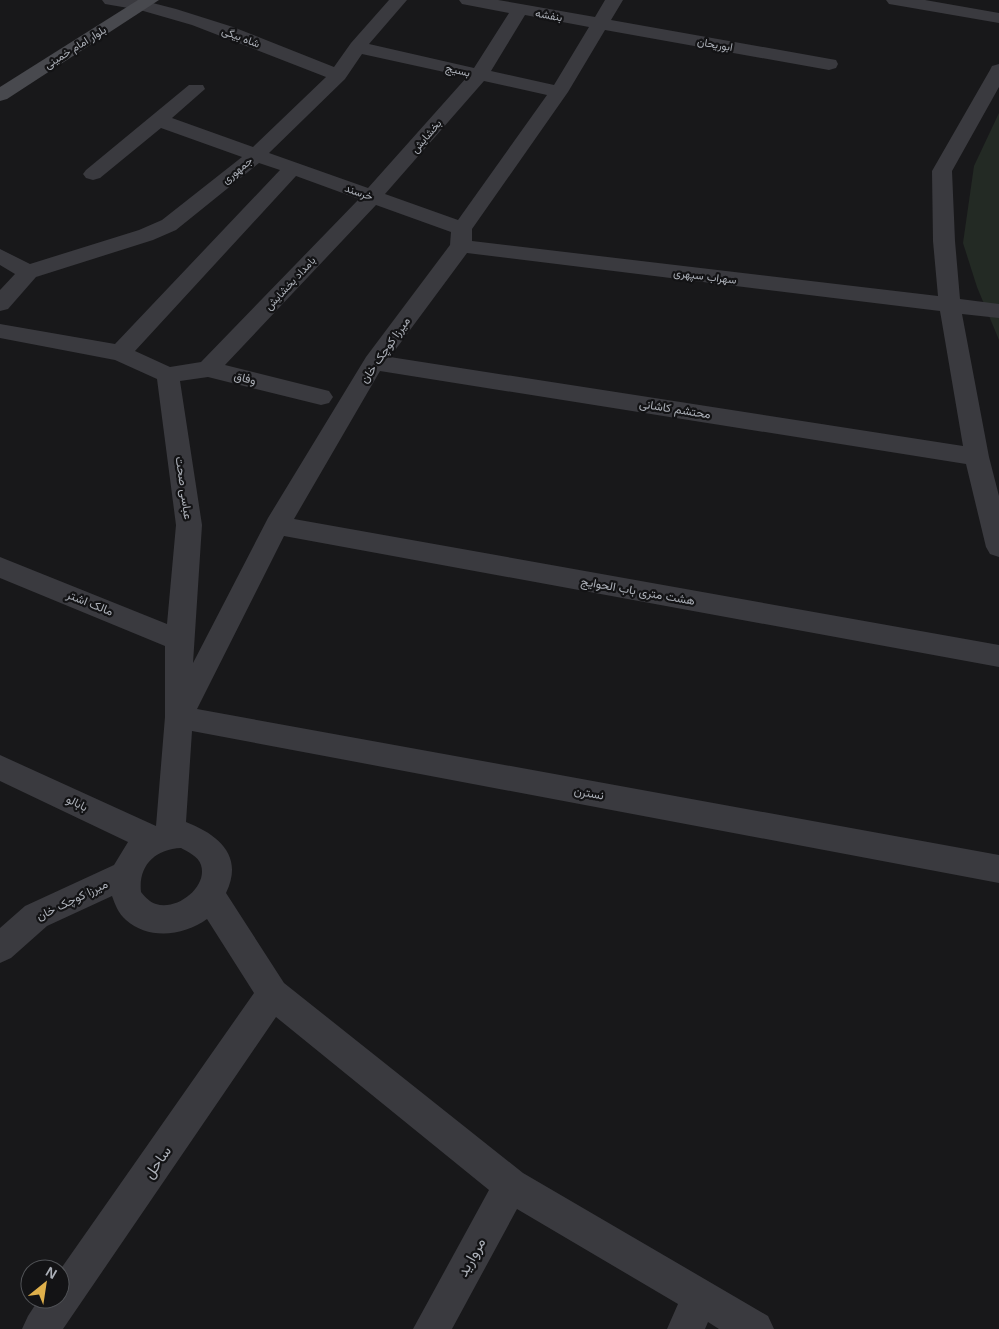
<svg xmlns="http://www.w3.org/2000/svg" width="999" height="1329" viewBox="0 0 999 1329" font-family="Helvetica,Vazirmatn,sans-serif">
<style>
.green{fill:#232a24}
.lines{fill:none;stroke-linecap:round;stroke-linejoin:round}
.street{fill:#3a3a3f;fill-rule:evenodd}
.secondary{fill:#48494e;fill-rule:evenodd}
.labels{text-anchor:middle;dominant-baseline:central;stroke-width:4.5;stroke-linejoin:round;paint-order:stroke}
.far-street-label{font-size:11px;fill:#acb0b8;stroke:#131315}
.street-label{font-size:12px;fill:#acb0b8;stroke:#131315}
.near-street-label{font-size:15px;fill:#acb0b8;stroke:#131315}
</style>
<rect width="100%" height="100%" fill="#18181a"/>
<path class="green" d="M999,113v227l-22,-53 -14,-44 11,-77z"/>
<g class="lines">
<path class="street" d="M102,0h39l35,9 57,18 101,40 17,-24 38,-43h18l-38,44 105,24 35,-55 -47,-9 -3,-4h39l97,17 10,-17h18l-12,20 225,40 2,4 -2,4 -7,2 -224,-40 -37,62 -96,137v12l466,55 -5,-55 -1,-70 58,-101 2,-4 7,-2v23l-47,84 3,70 5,58 39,5v14l-37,-4 27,143 10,39v61l-9,-3 -4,-7 -20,-83 -586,-93 -86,148 705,126v22l-715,-131 -87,173 802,146v28l-807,-152 -6,91c33,13 58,34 40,71l58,90 239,190 245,143 6,13h-55l-11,-7 -3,7h-38l11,-25 -161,-95 -65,120h-39l76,-139 -213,-173 -213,312h-41l6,-13 11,-17h21v-29l194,-277 -47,-74c-23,17 -59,21 -81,1 -8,-7 -11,-16 -14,-24l-65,30 -36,32 -11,5v-35l25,-22 89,-41 14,-23 -128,-61v-26l156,71 9,-109v-71l-165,-68v-21l167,67 9,-99 -19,-146 -42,-19 -115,-22v-14l115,20 165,-174 -21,-7 -83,67 -23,10 -117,37 -28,32 -8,2v-21l15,-16 -15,-9v-16l30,15 109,-34 23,-10 80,-63 -81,-29 -61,50 -7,2 -7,-2 -3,-4 3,-4 103,-85h14l2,4 -33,29 81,29 73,-70 -134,-52 -52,-15 -35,-6zM525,15l64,12 -35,58 -63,-14zM362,54l105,23 -99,111 -99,-35 76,-74zM484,81l63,14 -89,125 -73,-26zM296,176l63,23 -158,163 -31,5 -35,-16zM376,205l75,27 -1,13 -84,112 -98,161 -75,145 9,-138 -22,-144 28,-4 113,28 8,-2 4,-6 -4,-6 -104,-26zM467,253l473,58 23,135 -573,-89zM181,848c7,4 17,8 20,17 7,22 -24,46 -45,39 -6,-2 -10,-6 -15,-12 -3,-26 14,-43 40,-44z
M886,0h39l74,13v10l-104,-18 -6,-1z"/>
<path class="secondary" d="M138,0h21l-152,99 -7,2v-14z"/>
</g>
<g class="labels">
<g class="far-street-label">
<text transform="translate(549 15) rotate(10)">بنفشه</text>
<text transform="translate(241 37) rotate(21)">شاه بیگی</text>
<text transform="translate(715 44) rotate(10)">ابوریحان</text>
<text transform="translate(75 47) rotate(-32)">بلوار امام خمینی</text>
<text transform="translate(458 70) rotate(13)">بسیج</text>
<text transform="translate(426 136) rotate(-49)">بخشایش</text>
<text transform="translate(237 170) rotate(-39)">جمهوری</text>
<text transform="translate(359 192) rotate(19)">خرسند</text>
<text transform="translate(705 276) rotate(7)">سهراب سپهری</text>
<text transform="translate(290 283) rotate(-47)">بامداد بخشایش</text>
</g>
<g class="street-label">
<text transform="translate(385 350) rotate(-55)">میرزا کوچک خان</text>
<text transform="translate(245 378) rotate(14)">وفاق</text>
<text transform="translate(675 409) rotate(9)">محتشم کاشانی</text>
<text transform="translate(184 488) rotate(82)">عباسی صحت</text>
<text transform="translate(638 591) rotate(10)">هشت متری باب الحوایج</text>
<text transform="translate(90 603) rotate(22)">مالک اشتر</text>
<text transform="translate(589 793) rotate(10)">نسترن</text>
<text transform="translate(77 803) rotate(26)">بابالو</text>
<text transform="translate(72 900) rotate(-26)">میرزا کوچک خان</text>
</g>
<g class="near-street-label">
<text transform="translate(157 1162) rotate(-55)">ساحل</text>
<text transform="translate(471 1257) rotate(-61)">مروارید</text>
</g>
</g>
<g transform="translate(45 1284) rotate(30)"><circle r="24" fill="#131315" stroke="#505256"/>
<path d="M0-4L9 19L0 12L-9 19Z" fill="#dfb04b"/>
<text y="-8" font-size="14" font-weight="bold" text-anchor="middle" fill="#acb0b8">N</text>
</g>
</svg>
